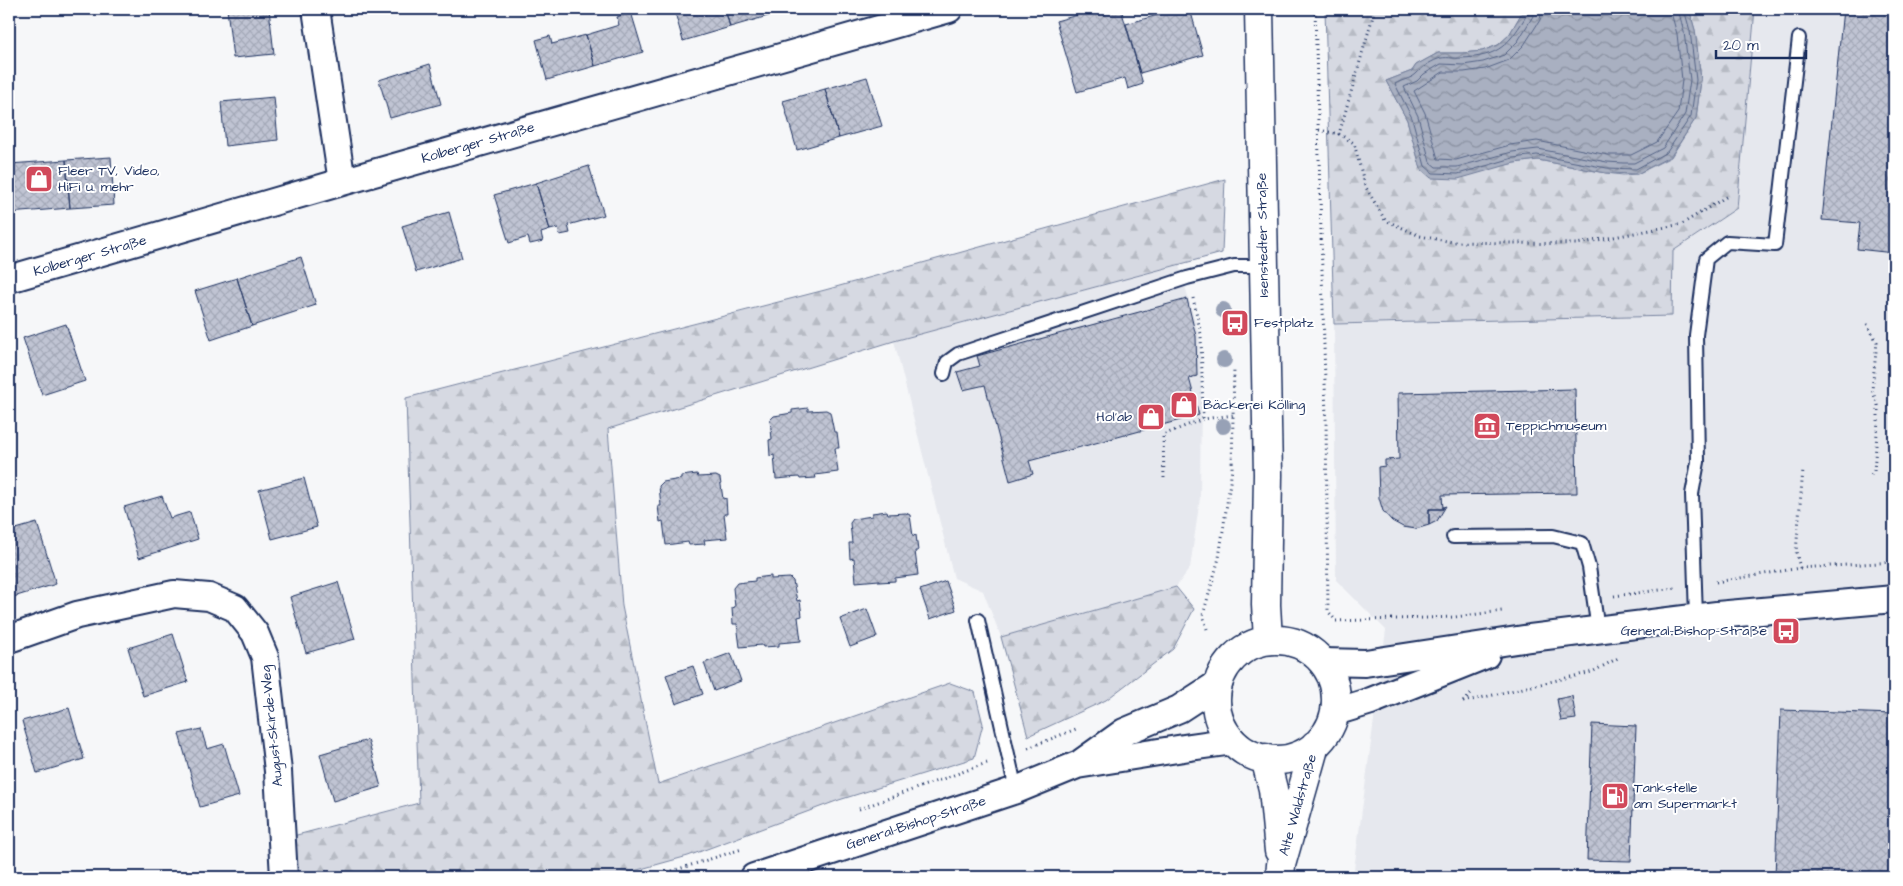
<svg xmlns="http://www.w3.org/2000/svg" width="1903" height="886" viewBox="0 0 1903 886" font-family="'Architects Daughter',sans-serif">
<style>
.built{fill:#e6e8ee}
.forest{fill:url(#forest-firs);stroke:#7884a0}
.water{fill:url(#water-waves);stroke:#707c99}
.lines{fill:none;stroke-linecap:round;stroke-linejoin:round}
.shore{stroke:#546386;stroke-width:1}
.building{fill:url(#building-cross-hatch);stroke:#1b2f5e}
.lane-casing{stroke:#1b2f5e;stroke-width:16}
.street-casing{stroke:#1b2f5e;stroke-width:30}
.secondary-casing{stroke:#1b2f5e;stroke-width:31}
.path{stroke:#1b2f5e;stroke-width:3;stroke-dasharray:1 4;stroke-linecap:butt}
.lane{stroke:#fff;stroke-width:12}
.street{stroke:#fff;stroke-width:26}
.secondary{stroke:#fff;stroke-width:28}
.tree{fill:#97a1b6}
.labels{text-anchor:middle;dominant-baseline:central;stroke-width:4;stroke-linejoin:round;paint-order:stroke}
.street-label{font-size:14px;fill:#1b2f5e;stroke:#fff}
.poi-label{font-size:14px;fill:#1b2f5e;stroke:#fff;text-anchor:start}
</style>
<defs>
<pattern id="forest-firs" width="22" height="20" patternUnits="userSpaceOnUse" patternTransform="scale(1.25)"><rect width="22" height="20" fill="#d6d9e2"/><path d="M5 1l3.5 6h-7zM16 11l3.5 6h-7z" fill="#b7bbc4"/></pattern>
<pattern id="water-waves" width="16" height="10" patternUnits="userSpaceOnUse" patternTransform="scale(1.25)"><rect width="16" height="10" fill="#a9b0c1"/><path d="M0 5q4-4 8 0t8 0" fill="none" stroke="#8990a0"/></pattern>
<pattern id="building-cross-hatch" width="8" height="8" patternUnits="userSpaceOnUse" patternTransform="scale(1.25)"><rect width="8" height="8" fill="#c0c4d3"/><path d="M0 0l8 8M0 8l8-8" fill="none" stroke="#a4a9b8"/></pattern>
</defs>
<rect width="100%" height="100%" fill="#f6f7f9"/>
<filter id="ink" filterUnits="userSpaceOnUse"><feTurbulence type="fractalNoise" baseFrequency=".02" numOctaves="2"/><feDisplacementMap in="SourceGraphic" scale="10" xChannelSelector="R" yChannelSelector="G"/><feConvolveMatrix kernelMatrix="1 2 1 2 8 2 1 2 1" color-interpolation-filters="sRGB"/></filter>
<g filter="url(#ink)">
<path class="built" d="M1755,9h139v868h-541l33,-247 -50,-50 -2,-256 337,-8 2,-65 64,-43z
M1179,265l20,70 2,53 -1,110 -10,70 -14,19 -175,50 -18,-46 -29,-13 -60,-237z"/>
<path class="forest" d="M1325,9h199l-15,26 -11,10 -16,6 -20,2h-24l-22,12 -4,6 -26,10 21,39 14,49h67l26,-6 24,-3 68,13 17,2 14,-1 34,-17 25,-39 5,-38 -6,-50 -6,-21h66l-18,199 -64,43 -1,65 -338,8z
M1225,179l-3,74 -328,88 -286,88 14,177 36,178 292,-101 25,9 8,32 -9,34 -135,42 -151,56 -76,21h-315l-4,-41 126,-33 -13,-405 419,-108z
M1176,587l18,22 -21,40 -67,51 -78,36 -27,-99z"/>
<path class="water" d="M1524,9h165l6,21 6,50 -5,38 -25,38 -34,18 -31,-1 -68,-13 -24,3 -56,16 -27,-1 -10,-9 -14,-49 -21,-39 26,-10 4,-6 22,-12h24l20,-2 16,-6 11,-10z"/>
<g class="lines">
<path class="shore" d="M1529,9l-1,4c-19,31 -28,44 -67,45 -7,1 -16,-2 -23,1 -9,3 -16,9 -22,15 -5,5 -15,6 -21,10l17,34 13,48 8,7 25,1 55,-16 24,-3 70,13 29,1 31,-17 24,-36 5,-36 -6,-49 -6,-22
M1535,9l-2,7 -15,25 -14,14 -21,7 -20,3 -22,-1 -17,10 -7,7 -13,6 14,29 12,46 6,5h21l55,-15 26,-3 69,13 16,1h11l29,-15 22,-34 5,-34 -6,-48 -6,-23
M1542,9l-2,11 -16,25 -15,15 -24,9 -21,3h-21l-29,19 11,22 13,46 18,1 54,-15 27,-4 71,14h23l26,-13 21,-30 4,-32 -5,-46 -7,-25"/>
</g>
<path class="building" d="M227,9h42l5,45 -41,4z
M674,9h51l5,18 -47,14z
M725,9h52l1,4 -48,14z
M1099,9h22l22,75 -15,5 -3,-11 -48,14 -21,-71z
M1179,9h11l13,46 -63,18 -14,-49z
M1843,9h51v244l-37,-4 3,-26 -38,-3z
M631,12l12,40 -48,14 -9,-31 33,-10 -2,-8z
M586,35l9,31 -48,14 -11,-40 14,-4 2,8z
M430,64l11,40 -51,14 -11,-38z
M867,77l15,49 -43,12 -14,-49z
M825,89l14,49 -42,12 -14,-49z
M274,97l4,43 -53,6 -4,-44z
M111,157l3,48 -44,3 -4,-48z
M66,160l4,48 -61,5v-49z
M589,166l15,49 -36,10 2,8 -10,2 -2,-7 -8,2 -14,-47z
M536,183l14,47 -9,3 2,8 -13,3 -2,-7 -19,6 -15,-48z
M449,212l13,46 -46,14 -14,-46z
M301,257l15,48 -64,21 -15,-48z
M237,278l15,48 -41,14 -16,-49z
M1187,299l9,37 1,40 -8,2 10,37 -170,46 4,13 -23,7 -25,-96 -22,5 -6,-18 23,-6 -3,-10z
M66,324l19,57 -43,14 -19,-57z
M1575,389l2,104 -135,2 1,14h-14v16l-13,4 -13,-2 -11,-6 -9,-10 -4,-13 -1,-31 7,-1v-6l14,-1 -1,-66z
M808,408v3l18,-1 4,2 4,20h3l2,16h-4l3,24 -23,3 1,3 -16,1 -1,-2 -23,2 -2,-24 -4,1 -1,-16 3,-1 -2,-19 4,-4 18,-3v-3z
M697,474l1,3 18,-1 4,2 3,21 3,-1 1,16h-3l3,24 -23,2 1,4 -16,1 -1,-3 -22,3 -3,-24 -3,1 -2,-16h3l-2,-20 4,-4 18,-3v-3z
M304,478l13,49 -45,12 -13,-49z
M162,496l8,22 20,-6 8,27 -59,19 -15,-51z
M1446,506l-9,15 -8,4v-16h14v-2z
M887,511l1,3 18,-1 4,2 3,21 3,-1 2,16h-3l3,24 -23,3v3l-16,1v-2l-23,2 -2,-24 -4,1 -1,-16h3l-2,-20 3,-4 19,-3v-3z
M37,523l19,61 -46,14 -1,-67z
M771,576v3l19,-1 3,3 4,20 3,-1 2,16 -4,1 3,24 -22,2v3l-16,1 -1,-2 -22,2 -3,-23h-4l-1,-16 3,-1 -2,-19 4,-5 18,-2v-3z
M946,581l10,29 -26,9 -10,-29z
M338,582l17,57 -49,14 -16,-56z
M867,609l10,28 -27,10 -10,-28z
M173,634l15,48 -45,14 -15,-48z
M731,653l10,28 -27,10 -10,-28z
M693,666l10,28 -27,10 -10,-29z
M1572,696l4,23 -15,2 -4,-22z
M69,708l15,51 -47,14 -15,-52z
M1781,710l113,4v163h-119z
M1592,724l44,2 -5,135 -44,-1z
M201,729l6,20 17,-5 15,52 -39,11 -21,-73z
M368,740l13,47 -48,14 -13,-47z"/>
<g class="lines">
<defs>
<path id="lane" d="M944,374l3,-12 11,-8 229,-76 47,-12h30
M1453,537l100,-1 29,7 7,24 9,63
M1696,617l-4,-123 6,-32 -2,-127 10,-76 21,-17 48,3 24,-207
M978,620l38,170"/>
<path id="street" d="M316,9l26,173
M9,279l333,-97 607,-173
M9,639l68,-24 97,-21 35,3 26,11 20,25 10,24 13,114 6,106
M1323,662l42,1 165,-25 187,-23 177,-16
M1335,712l36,-11 115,-46
M1082,762l42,-30 55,-23 40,-26
M754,877l262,-87 61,-25 113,-18 43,-6"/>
<path id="secondary" d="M1259,9l9,465 -2,131 2,35
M1216 700a60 60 0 1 1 120 0a60 60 0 1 1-120 0Z
M1265,758l8,31 6,62
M1280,877l1,-12 34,-120"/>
</defs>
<use href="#lane" class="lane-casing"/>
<use href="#street" class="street-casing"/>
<use href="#secondary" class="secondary-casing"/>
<path class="path" d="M1315,9l11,410 2,192 8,10 119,-4 47,-6
M1375,9l-36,125 15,9 11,43 20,34 35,16 32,6 125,2 105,-20 47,-29
M1319,130l20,4
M1193,298l8,36 2,85
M1867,324l10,18 -5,48 6,15v15l-4,51 -4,5
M1164,478l-1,-43 40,-16 31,-4
M1800,568l-4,-16 7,-82
M1716,582l84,-14 94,-6
M1614,596l61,-8
M1207,629l-4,-14 16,-57 13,-89 2,-101
M1463,702l129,-30 28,-15
M1463,702l10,-10
M1028,748l48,-19
M859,809l128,-46
M653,877l89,-28"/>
<use href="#lane" class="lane"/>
<use href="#street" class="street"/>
<use href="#secondary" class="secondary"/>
</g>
<g class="tree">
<circle cx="1223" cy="310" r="8"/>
<circle cx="1224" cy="360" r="8"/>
<circle cx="1223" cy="426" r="8"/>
</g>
</g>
<defs>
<symbol id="shop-square" viewBox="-11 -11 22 22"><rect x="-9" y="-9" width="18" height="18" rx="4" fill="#d1495b" stroke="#fff"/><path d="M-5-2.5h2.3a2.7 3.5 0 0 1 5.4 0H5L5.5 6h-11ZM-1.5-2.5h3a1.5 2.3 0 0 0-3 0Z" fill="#fff"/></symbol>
<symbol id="bus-square" viewBox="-11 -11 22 22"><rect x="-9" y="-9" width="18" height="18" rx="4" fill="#d1495b" stroke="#fff"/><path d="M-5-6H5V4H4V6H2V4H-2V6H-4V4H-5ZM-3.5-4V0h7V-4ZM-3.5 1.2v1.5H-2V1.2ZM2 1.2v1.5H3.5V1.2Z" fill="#fff"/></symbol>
<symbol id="museum-square" viewBox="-11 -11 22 22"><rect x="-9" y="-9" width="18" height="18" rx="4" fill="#d1495b" stroke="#fff"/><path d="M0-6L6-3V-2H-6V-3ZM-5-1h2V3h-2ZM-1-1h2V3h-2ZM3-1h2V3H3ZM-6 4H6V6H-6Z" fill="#fff"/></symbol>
<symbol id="fuel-square" viewBox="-11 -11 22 22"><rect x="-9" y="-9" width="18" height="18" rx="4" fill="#d1495b" stroke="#fff"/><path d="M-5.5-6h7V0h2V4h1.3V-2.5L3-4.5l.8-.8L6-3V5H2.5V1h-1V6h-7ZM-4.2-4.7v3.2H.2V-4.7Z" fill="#fff"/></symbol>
</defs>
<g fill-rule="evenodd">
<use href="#shop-square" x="23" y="163" width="32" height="32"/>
<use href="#bus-square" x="1219" y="307" width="32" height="32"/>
<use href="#shop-square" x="1168" y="389" width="32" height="32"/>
<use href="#shop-square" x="1135" y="401" width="32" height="32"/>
<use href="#museum-square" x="1471" y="410" width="32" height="32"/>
<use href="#bus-square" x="1770" y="615" width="32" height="32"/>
<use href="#fuel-square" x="1599" y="780" width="32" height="32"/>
</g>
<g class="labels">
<g class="street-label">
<text transform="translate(478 143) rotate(-16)">Kolberger Straße</text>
<text transform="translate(1263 235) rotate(-91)">Isenstedter Straße</text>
<text transform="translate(90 256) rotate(-16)">Kolberger Straße</text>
<text transform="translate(272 726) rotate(-96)">August-Skirde-Weg</text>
<text transform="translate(1298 805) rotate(-74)">Alte Waldstraße</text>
<text transform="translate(916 823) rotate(-18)">General-Bishop-Straße</text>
</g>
<g class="poi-label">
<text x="58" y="171">Fleer TV, Video,<tspan x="58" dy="16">HiFi u. mehr</tspan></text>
<text x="1254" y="323">Festplatz</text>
<text x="1203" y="405">Bäckerei Kölling</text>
<text x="1132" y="417" text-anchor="end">Hol'ab</text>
<text x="1506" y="426">Teppichmuseum</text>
<text x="1767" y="631" text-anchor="end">General-Bishop-Straße</text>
<text x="1634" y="788">Tankstelle<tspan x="1634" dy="16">am Supermarkt</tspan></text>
</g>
</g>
<rect width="1903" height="886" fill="none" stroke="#fff" stroke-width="30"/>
<rect x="15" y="15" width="1873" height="856" fill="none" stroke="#1b2f5e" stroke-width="2" filter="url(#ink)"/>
<path d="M1716 50v8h90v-8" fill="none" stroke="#1b2f5e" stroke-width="2.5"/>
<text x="1723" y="50" font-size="15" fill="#1b2f5e" stroke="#ffffff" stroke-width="4" paint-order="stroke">20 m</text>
</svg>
